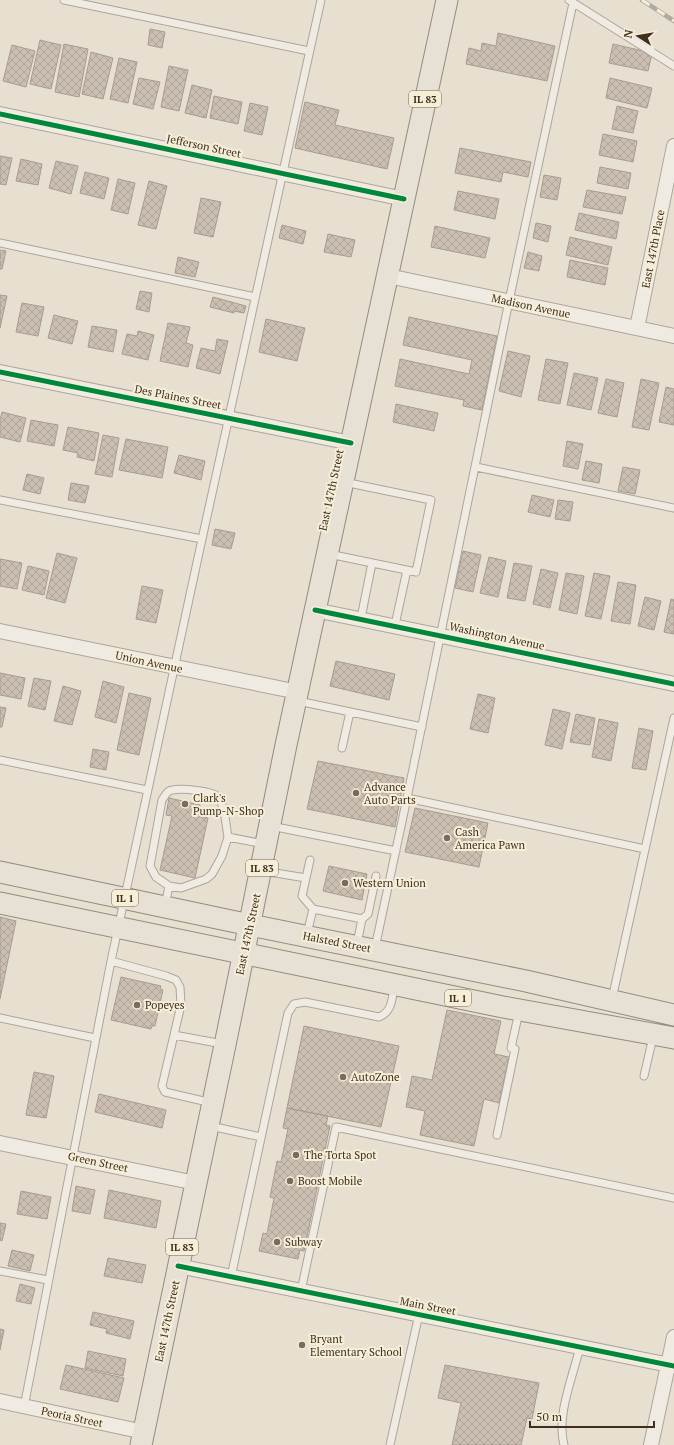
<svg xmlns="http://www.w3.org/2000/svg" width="674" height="1445" viewBox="0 0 674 1445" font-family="'PT Serif',serif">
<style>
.building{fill:url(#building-cross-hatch);stroke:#a89c90}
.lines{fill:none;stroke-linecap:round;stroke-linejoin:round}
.lane-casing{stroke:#ada599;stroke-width:9}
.street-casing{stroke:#ada599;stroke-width:16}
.primary-casing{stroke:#928b80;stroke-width:23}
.lane{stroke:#efebe3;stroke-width:7}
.street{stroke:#efebe3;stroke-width:14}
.primary{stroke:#e6e1d4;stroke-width:21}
.rail-casing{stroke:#afaaa2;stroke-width:4.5}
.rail{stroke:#f7eed8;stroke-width:3;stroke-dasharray:9;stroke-linecap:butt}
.cycleway-casing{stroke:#f7eed8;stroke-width:8}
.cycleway{stroke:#00873e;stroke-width:5}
.poi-dot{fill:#786c5e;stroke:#f7eed8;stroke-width:1.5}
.labels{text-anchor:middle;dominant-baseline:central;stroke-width:4;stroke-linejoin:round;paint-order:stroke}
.shield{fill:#f7eed8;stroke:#756857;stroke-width:1}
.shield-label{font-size:10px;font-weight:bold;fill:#3d2e20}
.street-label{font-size:11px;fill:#3d2e20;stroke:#f7eed8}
.poi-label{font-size:11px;fill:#3d2e20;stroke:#f7eed8;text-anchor:start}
</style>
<defs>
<pattern id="building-cross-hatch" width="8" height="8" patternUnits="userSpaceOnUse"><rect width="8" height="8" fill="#cbbfb2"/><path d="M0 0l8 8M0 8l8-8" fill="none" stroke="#afa499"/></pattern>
</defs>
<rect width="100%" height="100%" fill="#e7e0d1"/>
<path class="building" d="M150,29l15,3 -3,16 -14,-3z
M498,33l57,13 -8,35 -81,-17 3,-16 12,3 1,-8 14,3z
M40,40l21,5 -10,44 -21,-5z
M64,44l24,5 -9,48 -24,-5z
M613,44l39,9 -4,18 -39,-8z
M12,45l23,6 -9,36 -23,-6z
M91,52l22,6 -10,41 -21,-5z
M119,58l18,4 -9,41 -18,-4z
M169,66l19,4 -9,41 -18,-4z
M139,78l21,4 -7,27 -20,-5z
M610,78l42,10 -5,20 -41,-10z
M192,85l20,5 -6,28 -21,-5z
M214,96l28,6 -4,22 -28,-6z
M305,102l34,8 -4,15 59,13 -7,31 -92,-21z
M250,103l18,4 -6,28 -18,-4z
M617,106l21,5 -5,22 -21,-4z
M603,134l34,7 -4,21 -34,-7z
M460,148l71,14 -3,15 -25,-5 -2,10 -46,-9z
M0,156l12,2 -6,27 -6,-1z
M21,159l21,5 -4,21 -22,-4z
M56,161l22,5 -7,28 -22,-6z
M600,167l31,6 -3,16 -31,-6z
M85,172l24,6 -5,21 -24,-6z
M544,175l17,3 -4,22 -17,-3z
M118,179l17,4 -7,31 -17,-4z
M149,181l18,5 -11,43 -18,-4z
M587,190l39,7 -4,17 -39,-7z
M458,191l41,8 -4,20 -41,-9z
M201,198l20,4 -8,35 -19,-4z
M579,213l40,9 -3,17 -41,-9z
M536,223l15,3 -3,16 -15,-4z
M282,225l24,6 -3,13 -24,-6z
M435,226l55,12 -5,20 -54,-11z
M328,234l27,6 -4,17 -27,-5z
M570,237l42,10 -4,18 -42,-10z
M0,250l6,1 -4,18h-2z
M528,252l14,4 -3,15 -15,-3z
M178,257l21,5 -4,15 -20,-4z
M570,260l38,8 -3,17 -38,-8z
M140,291l12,2 -3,19 -13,-3z
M0,295l7,1 -7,32z
M213,297l33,9 -2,7 -10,-2v2l-24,-6z
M22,303l22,4 -6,29 -22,-4z
M54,315l24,6 -6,23 -24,-6z
M409,317l88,19 -15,74 -19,-4 1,-6 -69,-14 5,-27 69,15 3,-14 -69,-15z
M266,319l39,9 -8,33 -38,-9z
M168,323l22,4 -4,16 7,2 -5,22 -28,-6z
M92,326l25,4 -4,22 -25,-5z
M138,331l16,4 -6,25 -26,-6 5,-20 10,2z
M217,339l11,2 -8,33 -24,-6 5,-20 14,3z
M508,351l22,5 -9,41 -22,-6z
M546,359l22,4 -8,41 -22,-4z
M574,373l24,5 -7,32 -24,-5z
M606,379l18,4 -7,34 -19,-4z
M641,379l18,4 -10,47 -17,-3z
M666,387l8,2v36l-15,-3z
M396,404l42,9 -4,18 -41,-9z
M2,412l24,6 -6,24 -20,-5v-17z
M31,420l27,5 -4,21 -27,-5z
M68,427l31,6 -5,28 -17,-4 1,-4 -15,-3z
M103,435l16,3 -7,39 -17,-3z
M126,439l42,8 -6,31 -43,-8z
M567,441l16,3 -5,25 -15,-3z
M179,455l26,6 -4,19 -27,-7z
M586,461l16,3 -3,19 -17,-3z
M623,467l17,3 -5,24 -17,-3z
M27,474l17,4 -4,16 -17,-4z
M71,483l18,3 -4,17 -17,-3z
M532,495l22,5 -4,17 -22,-5z
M558,500l15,2 -3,19 -15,-2z
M215,529l20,4 -4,16 -19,-4z
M463,551l18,4 -8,37 -18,-4z
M57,553l20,5 -12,45 -19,-5z
M489,557l17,4 -8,36 -18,-4z
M0,559l22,4 -5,26 -17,-3z
M514,563l18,3 -7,35 -18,-3z
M28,566l21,5 -5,24 -22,-5z
M541,569l17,4 -8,35 -17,-4z
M566,573l18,3 -7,38 -18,-4z
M594,573l16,3 -9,43 -16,-3z
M618,582l18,3 -6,39 -19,-3z
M142,586l21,4 -7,33 -20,-4z
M645,597l16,4 -7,29 -16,-4z
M671,599l3,1v34l-10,-2z
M336,661l59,13 -6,26 -59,-14z
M0,673l25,5 -4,21 -21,-4z
M34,678l17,3 -6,29 -17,-4z
M103,681l21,6 -8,36 -21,-6z
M63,686l18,5 -9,34 -18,-4z
M129,693l22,5 -12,57 -22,-5z
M478,694l17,4 -7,35 -18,-4z
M0,707l6,1 -4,19h-2z
M553,709l17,4 -8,36 -17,-4z
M576,714l19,4 -5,27 -20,-3z
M599,719l19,4 -7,38 -19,-4z
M639,728l14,3 -7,39 -14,-2z
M93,749l16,3 -3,18 -16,-3z
M318,761l86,17 -9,49 -88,-18z
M169,798l31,7 -2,11 10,2 -13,60 -35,-8 12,-54 -6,-1z
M415,808l73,15 -9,44 -74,-15z
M329,866l38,8 -5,26 -39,-9z
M0,917l16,4 -16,78z
M121,977l40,9 -1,3 3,1 -8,36h-3l-1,3 -40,-9z
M447,1010l54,11 -7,33 15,3 -10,46 -15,-4 -10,47 -54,-11 5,-24 -19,-4 6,-31 20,4z
M304,1026l95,20 -18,81 -94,-19z
M34,1072l20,4 -8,42 -20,-3z
M99,1094l67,16 -4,18 -67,-16z
M287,1108l41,8 -2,9 4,1 -26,125 -4,-1 -2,9 -39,-8 4,-18 4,1 7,-36 -4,-1 7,-36 4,1 7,-33 -5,-1z
M76,1186l19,4 -5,24 -18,-3z
M109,1190l52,11 -5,27 -52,-10z
M21,1191l30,6 -4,22 -30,-5z
M0,1223l6,1 -4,17 -2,-1z
M12,1250l22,5 -4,16 -22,-5z
M108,1258l38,7 -4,18 -38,-7z
M20,1284l15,4 -4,16 -15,-3z
M93,1312l41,9 -4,18 -24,-6 1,-4 -17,-4z
M0,1329l4,1 -4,20z
M88,1351l38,8 -3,17 -38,-8z
M66,1365l58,13 -6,24 -58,-13z
M445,1365l94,18 -7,36 -5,-1 -6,27h-69l9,-42 -23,-5z"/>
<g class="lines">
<defs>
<path id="lane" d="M64,0l245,51
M569,0l105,66
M0,243l255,54
M476,467l198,41
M0,500l202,39
M329,554l87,18 15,-72 -87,-18
M361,618l11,-55
M395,625l12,-55
M298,701l124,26
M342,748l8,-36
M0,760l147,30
M407,798l238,51
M271,826l125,25
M310,860l-8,36 11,13 49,10 -5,25
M263,871l43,7
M169,886l-13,-9 -6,-11 12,-66c3,-4 5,-10 11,-10 8,-2 41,1 45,7 7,9 8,29 10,40l36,7
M165,906l4,-20 12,2 25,-9 6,-5 10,-18 6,-19
M362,919l6,-5 8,-38
M307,934l6,-25
M375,948l32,-150 102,-497 64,-298
M111,961l55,15 10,4 4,7 1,18 -19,81 3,6 47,11
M612,999l62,-281
M0,1018l95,20
M174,1035l49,9
M644,1076l9,-39
M210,1126l51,11
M497,1135l18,-86 -4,-1 8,-36
M0,1271l48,9
M231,1277l57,-264 6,-9 11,-2 74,15c13,-5 13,-18 15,-30
M301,1291l35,-164 338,71
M24,1407l87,-446 91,-422 119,-539
M390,1445l29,-131
M564,1445c-8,-29 9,-69 16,-98"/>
<path id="street" d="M0,114l404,85
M388,276l286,60
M637,328l37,-182
M0,372l351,71
M315,610l359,74
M0,631l298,61
M0,1143l196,40
M178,1266l496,100
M0,1401l144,31
M651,1445l23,-108"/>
<path id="primary" d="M0,872l250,53 276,56 148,34
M0,903l503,104 171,31
M141,1445l84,-400 61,-300 161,-745"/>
</defs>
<use href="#lane" class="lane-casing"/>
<use href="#street" class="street-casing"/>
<use href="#primary" class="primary-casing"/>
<use href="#lane" class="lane"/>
<use href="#street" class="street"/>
<use href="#primary" class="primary"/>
<defs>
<path id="rail" d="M642,0l32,21"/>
</defs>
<use href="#rail" class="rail-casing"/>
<use href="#rail" class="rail"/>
<defs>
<path id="cycleway" d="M0,114l404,85
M0,372l351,71
M315,610l359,74
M178,1266l496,100"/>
</defs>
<use href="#cycleway" class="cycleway-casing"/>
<use href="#cycleway" class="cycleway"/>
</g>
<g class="poi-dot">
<circle cx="356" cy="793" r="4"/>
<circle cx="185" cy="804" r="4"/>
<circle cx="447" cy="838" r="4"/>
<circle cx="345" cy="883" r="4"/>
<circle cx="137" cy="1005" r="4"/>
<circle cx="343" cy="1077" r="4"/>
<circle cx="296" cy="1155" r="4"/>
<circle cx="290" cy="1181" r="4"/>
<circle cx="277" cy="1242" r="4"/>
<circle cx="302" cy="1345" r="4"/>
</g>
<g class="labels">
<g class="shield">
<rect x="409" y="91" width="32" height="16" rx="3"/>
<rect x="246" y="860" width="32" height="16" rx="3"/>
<rect x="112" y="890" width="26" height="16" rx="3"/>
<rect x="445" y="990" width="26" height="16" rx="3"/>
<rect x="166" y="1239" width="32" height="16" rx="3"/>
</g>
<g class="shield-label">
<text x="425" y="99">IL 83</text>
<text x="262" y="868">IL 83</text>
<text x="125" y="898">IL 1</text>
<text x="458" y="998">IL 1</text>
<text x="182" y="1247">IL 83</text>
</g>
<g class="street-label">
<text transform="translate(204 146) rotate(12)">Jefferson Street</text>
<text transform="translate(653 249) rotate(-79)">East 147th Place</text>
<text transform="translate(531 306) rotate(12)">Madison Avenue</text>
<text transform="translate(178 397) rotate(11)">Des Plaines Street</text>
<text transform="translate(331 490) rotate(-78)">East 147th Street</text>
<text transform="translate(497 636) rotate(12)">Washington Avenue</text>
<text transform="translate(149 662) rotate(12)">Union Avenue</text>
<text transform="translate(248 934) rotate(-78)">East 147th Street</text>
<text transform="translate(337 942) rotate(11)">Halsted Street</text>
<text transform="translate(98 1162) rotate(12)">Green Street</text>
<text transform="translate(428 1306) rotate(11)">Main Street</text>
<text transform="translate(167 1321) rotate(-78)">East 147th Street</text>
<text transform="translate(72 1417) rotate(12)">Peoria Street</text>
</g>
<g class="poi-label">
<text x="364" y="787">Advance<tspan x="364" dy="13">Auto Parts</tspan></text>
<text x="193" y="798">Clark's<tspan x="193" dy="13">Pump-N-Shop</tspan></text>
<text x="455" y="832">Cash<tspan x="455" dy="13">America Pawn</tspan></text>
<text x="353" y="883">Western Union</text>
<text x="145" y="1005">Popeyes</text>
<text x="351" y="1077">AutoZone</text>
<text x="304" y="1155">The Torta Spot</text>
<text x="298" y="1181">Boost Mobile</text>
<text x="285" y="1242">Subway</text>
<text x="310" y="1339">Bryant<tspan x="310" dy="13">Elementary School</tspan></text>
</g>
</g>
<g transform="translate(638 36) rotate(282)" stroke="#f7eed8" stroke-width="3" paint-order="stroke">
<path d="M0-3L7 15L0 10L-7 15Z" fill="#3d2e20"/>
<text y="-6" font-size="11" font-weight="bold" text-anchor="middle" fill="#3d2e20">N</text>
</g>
<path d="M530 1421v6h124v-6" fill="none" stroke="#3d2e20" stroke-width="2"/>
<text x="536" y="1421" font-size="12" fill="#3d2e20" stroke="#f7eed8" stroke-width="3" paint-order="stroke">50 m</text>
</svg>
